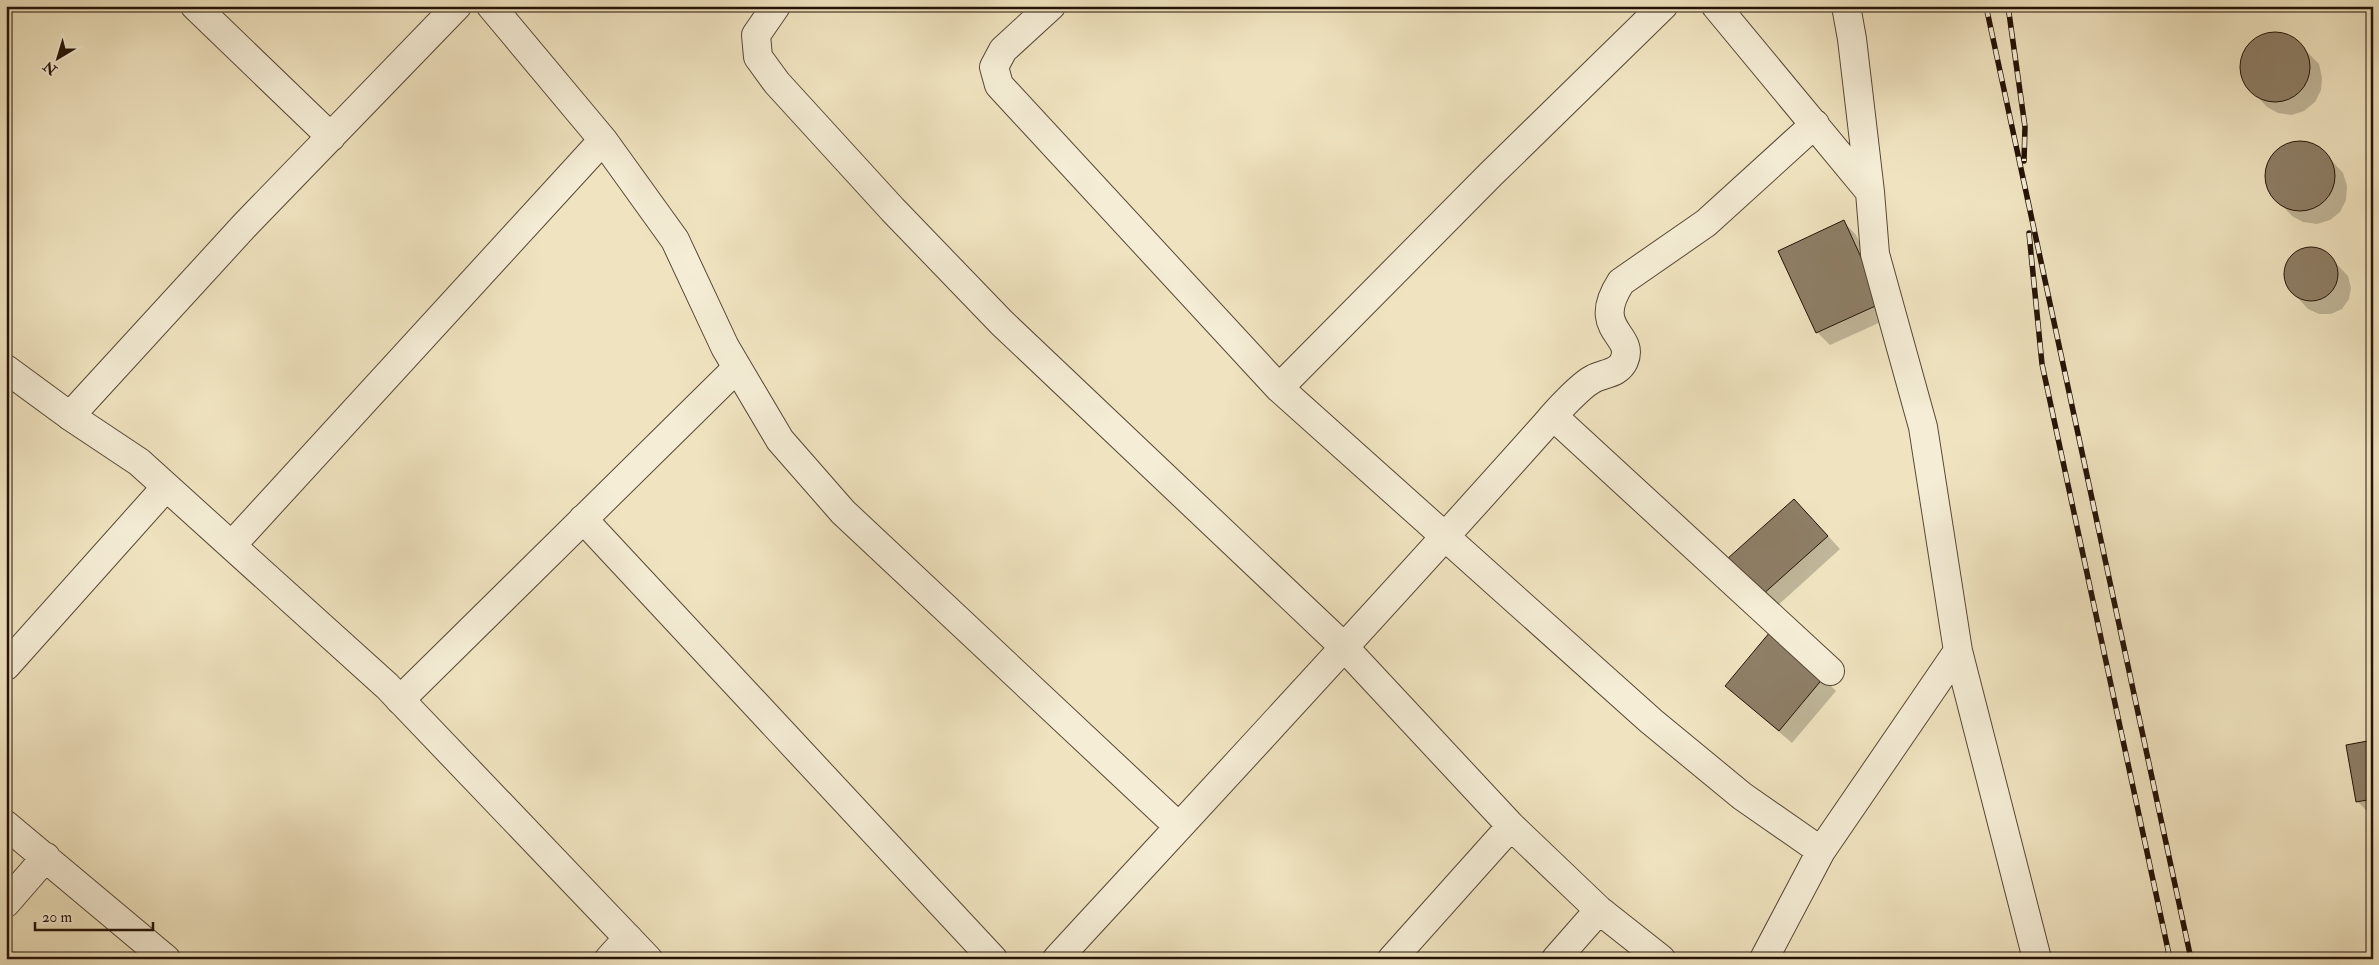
<svg xmlns="http://www.w3.org/2000/svg" width="2379" height="965" viewBox="0 0 2379 965" font-family="'IM FELL Double Pica',serif">
<style>
.shadow{fill:#0003}
.building{fill:#8e7f67;stroke:#241207}
.lines{fill:none;stroke-linecap:round;stroke-linejoin:round}
.minor-casing{stroke:#574635;stroke-width:30}
.tertiary-casing{stroke:#574635;stroke-width:30}
.minor{stroke:#f5edd6;stroke-width:28}
.tertiary{stroke:#f5edd6;stroke-width:28}
.rail-casing{stroke:#241207;stroke-width:5.5}
.rail{stroke:#f5edd6;stroke-width:4;stroke-dasharray:11;stroke-linecap:butt}
</style>
<rect width="100%" height="100%" fill="#f0e4c0"/>
<filter id="stains"><feTurbulence type="fractalNoise" baseFrequency=".004" numOctaves="4"/><feColorMatrix values="0 0 0 0 .2 0 0 0 0 .09 0 0 0 0 .02 0 0 0 .5 -.17"/></filter>
<radialGradient id="worn" r=".72"><stop offset=".6" stop-color="#630" stop-opacity="0"/><stop offset="1" stop-color="#630" stop-opacity=".3"/></radialGradient>
<path class="shadow" d="M2271,33l14,1 11,7 23,23 3,14 -1,12 -6,12 -11,9 -12,4 -14,-2 -11,-6 -22,-24 -4,-13 1,-13 7,-12 10,-8z
M2296,142l14,1 11,6 22,24 4,13 -1,14 -6,12 -10,8 -13,4 -14,-2 -11,-6 -23,-24 -3,-13 1,-13 6,-12 10,-8z
M1844,222l12,13 38,81 -64,29 -13,-13z
M2316,248l11,6 21,22 3,12 -2,11 -7,10 -11,5h-12l-11,-5 -21,-23 -3,-11 3,-12 7,-9 11,-5z
M1807,513l33,36 -65,59 -13,-12z
M1823,678l13,13 -44,52 -66,-57z
M2373,742v75l-16,-16z"/>
<path class="building" d="M2240 67a35 35 0 1 1 70 0a35 35 0 1 1-70 0Z
M2265 176a35 35 0 1 1 70 0a35 35 0 1 1-70 0Z
M1844,220l38,83 -66,30 -38,-82z
M2284 274a27 27 0 1 1 54 0a27 27 0 1 1-54 0Z
M1794,499l34,37 -67,60 -34,-37z
M1770,632l54,45 -45,54 -54,-45z
M2373,740v59l-17,3 -10,-57z"/>
<g class="lines">
<defs>
<path id="minor" d="M195,6l136,131
M491,6l112,134 72,100 50,107 55,93 63,72 336,315
M776,6l-20,29 2,22 19,26 116,127 109,113 343,325 166,178 88,84 62,49
M1051,6l-48,44 -9,17 5,18 280,303 372,333 91,75 79,55
M1716,6l154,186 5,62 48,173 35,224 79,308
M1846,6l6,33 18,153
M1279,388l212,-214 172,-168
M70,416l176,-192 211,-218
M1553,416l277,255
M583,519l410,440
M232,545l371,-405
M6,666l160,-179
M400,700l337,-332
M6,825l160,134
M6,903l40,-46
M609,959l19,-21
M1057,959c164,-178 329,-355 490,-536 9,-11 34,-38 46,-44 11,-6 25,-5 31,-18 12,-27 -35,-30 -3,-79l85,-59 109,-99
M1392,959l119,-133
M1556,959l43,-49
M1764,959l57,-108 137,-200"/>
<path id="tertiary" d="M6,369l64,47 69,46 248,224 261,273"/>
</defs>
<use href="#minor" class="minor-casing"/>
<use href="#tertiary" class="tertiary-casing"/>
<use href="#minor" class="minor"/>
<use href="#tertiary" class="tertiary"/>
<defs>
<path id="rail" d="M1986,6l205,953
M2008,6l17,121 -1,34
M2029,233l13,131 128,595"/>
</defs>
<use href="#rail" class="rail-casing"/>
<use href="#rail" class="rail"/>
</g>
<rect width="2379" height="965" fill="none" stroke="#f0e4c0" stroke-width="25"/>
<rect x="8" y="8" width="2364" height="950" fill="none" stroke="#241207" stroke-width="2.5"/>
<rect x="12" y="12" width="2354" height="940" fill="none" stroke="#241207"/>
<g transform="translate(58 58) rotate(218)" stroke="#f5edd6" stroke-width="4" paint-order="stroke">
<path d="M0-4L9 19L0 12L-9 19Z" fill="#241207"/>
<text y="-8" font-size="14" font-weight="bold" text-anchor="middle" fill="#241207">N</text>
</g>
<path d="M35 922v8h118v-8" fill="none" stroke="#241207" stroke-width="2.5"/>
<text x="42" y="922" font-size="15" fill="#241207" stroke="#f5edd6" stroke-width="4" paint-order="stroke">20 m</text>
<rect width="100%" height="100%" filter="url(#stains)"/>
<rect width="100%" height="100%" fill="url(#worn)"/>
</svg>
